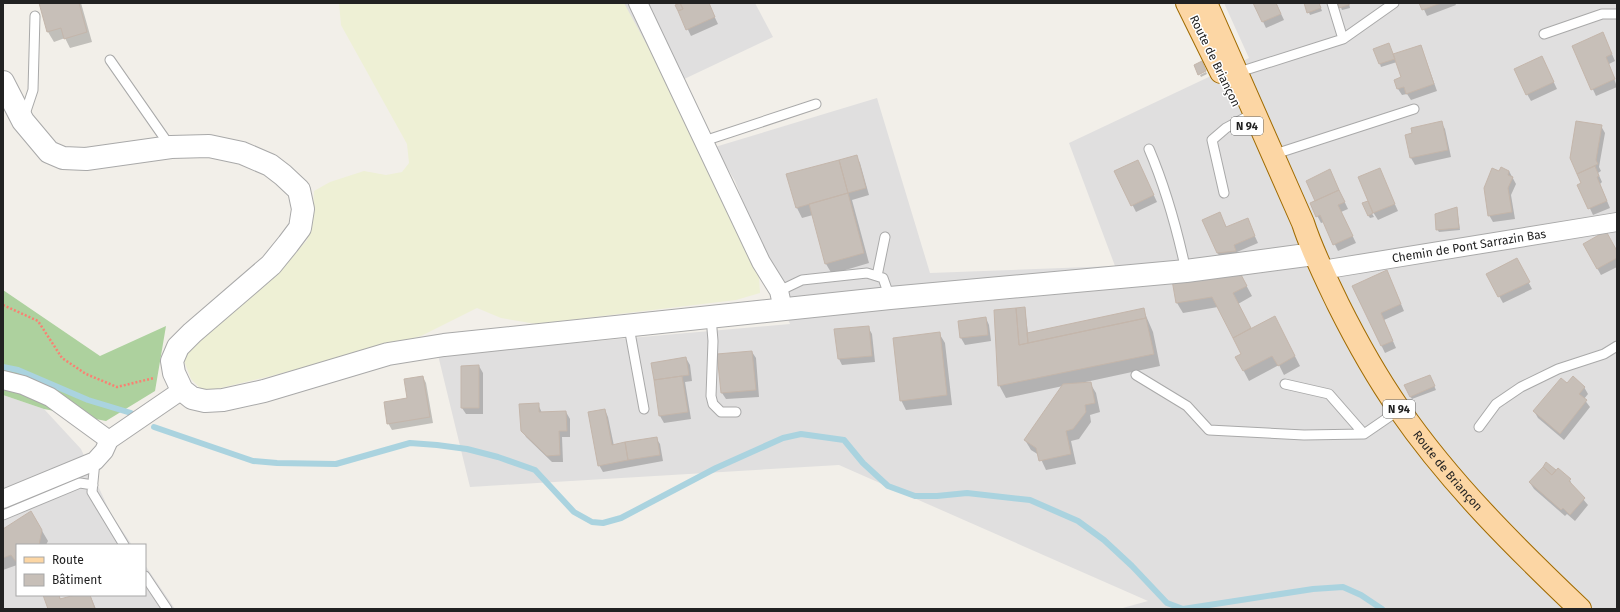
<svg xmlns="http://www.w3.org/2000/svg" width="1620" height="612" viewBox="0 0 1620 612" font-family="'Fira Sans',sans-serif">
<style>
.residential{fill:#e0dfdf}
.farmland{fill:#eef0d5}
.forest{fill:#add19e}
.shadow{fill:#0003}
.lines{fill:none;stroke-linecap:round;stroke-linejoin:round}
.stream{stroke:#aad3df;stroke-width:6}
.building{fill:#c7bfb8;stroke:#c4b6ab}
.service-casing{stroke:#a9a9a9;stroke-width:11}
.minor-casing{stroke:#a9a9a9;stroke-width:20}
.tertiary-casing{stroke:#a9a9a9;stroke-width:24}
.primary-casing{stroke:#a06b00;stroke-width:24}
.path{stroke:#fa8072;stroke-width:2.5;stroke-dasharray:2 2;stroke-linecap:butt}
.service{stroke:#fff;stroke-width:9}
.minor{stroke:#fff;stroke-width:18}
.tertiary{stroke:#fff;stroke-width:22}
.primary{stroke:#fcd6a4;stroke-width:22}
.labels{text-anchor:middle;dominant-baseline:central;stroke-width:3;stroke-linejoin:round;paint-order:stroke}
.shield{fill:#fff;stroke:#646464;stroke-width:1}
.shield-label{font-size:11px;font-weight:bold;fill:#222}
.street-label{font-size:12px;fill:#222;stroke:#fff}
</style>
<rect width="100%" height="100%" fill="#f2efe9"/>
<path class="residential" d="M620,3h135l18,34 -112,53z
M1224,3h393v606h-498l29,-8 -309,-136 -369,22 -32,-132 352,-31 -55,-143 -20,-34 162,-49 53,175 185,-7 -46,-123 180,-85z
M3,395l41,14 37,40 30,65 21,31h-115v50h128v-30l30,44h-172z"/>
<path class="farmland" d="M339,3h285l59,108 76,166 1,16 -24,7 -200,24 -35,-6 -24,-10 -56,28 -150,40 -67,16 -13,-13 -7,-18 6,-17 34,-25 51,-42 32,-37 6,-30 1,-19 16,-9 34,-11 22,4 16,-3 7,-9 -2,-19 -66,-119z"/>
<path class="forest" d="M3,290l97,66 66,-30 -11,65 -49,30 -62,-12 -41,-14z"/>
<path class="shadow" d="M40,3h41l11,39 -22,6 -5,-10 -11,4 -6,-10z
M680,3h28l10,21 -27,12 -15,-31z
M1254,3h22l8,17 -18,8z
M1305,3h14l3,8 -12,4z
M1339,3h10l1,5 -8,2z
M1421,3h34l1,2 -29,11z
M1606,40l9,21 -6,3 8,23 -21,9 -23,-49z
M1421,46l16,45 -26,9 -4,-6 -5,1 -4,-6 -2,-9 6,-2 -5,-16 -16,5 -6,-18 18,6z
M1542,57l15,32 -26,12 -4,-7z
M1206,72l1,2 -6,3 -1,-2z
M1441,122l4,7 6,28 -36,8 -4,-7 -5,-22z
M1601,126l4,7 -6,34 2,4 -3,2 4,9 -2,2 10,24 -17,7 -14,-30 3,-1 -11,-26z
M856,156l4,7 9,32 -17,5 17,63 -37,11 -6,-10 -13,-49 -11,3 -5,-10z
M1141,168l16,34 -21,10 -20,-40z
M1379,169l19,42 -20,9 -7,-11 -1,1 4,7 -4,1 -2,-3 1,-13z
M1509,171l7,13 -5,11 4,24 -22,3 -4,-7 11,-42z
M1333,177l15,32 -7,3 15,31 -18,8 -14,-29 -3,1 -10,-19 5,-2z
M1457,208l3,22 -21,2 -2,-3z
M1247,219l11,24 -21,9 2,5 -18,2 -4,-7 6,-32 4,8z
M1584,245l33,8v14l-16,8z
M1516,259l16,30 -29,14 -16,-29z
M1238,270l14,26 -14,8 13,26 29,-3 20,39 -16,9 -5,-10 -30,16 -12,-23 6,-4 -25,-47 -35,6 -6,-10z
M1390,278l14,33 -20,9 12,28 -11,5 -32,-66z
M1025,308l3,26 115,-25 10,23 7,34 -79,17h9l6,10 4,19 -10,3 1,7 -12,17 -8,2 5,23 -30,6 -7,-15 -8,-5 -6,-10 38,-54 -57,12 -7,-13z
M986,318l3,7 2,16 -26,4 -4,-7 -2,-16z
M868,327l4,7 3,28 -33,3 -3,-6z
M939,333l6,10 7,62 -46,5 -5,-10z
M752,352l4,6 3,39 -33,2 -4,-6z
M686,358l4,7 2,16 -7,1 6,37 -27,4 -4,-7 -8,-53z
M479,366l4,7v41h-17l-4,-6z
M423,377l3,6 7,40 -41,7 -4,-7z
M1431,379l5,11 -24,9 -2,-3z
M1567,385l17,2 4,7 -4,5 6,8 -26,33 -26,-22 -4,-7z
M538,404l4,9 24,-1 4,7v18h-8l1,25h-11l-26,-25 -4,-7z
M605,410l3,7 6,29 42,-8 4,6 3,17 -60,11 -4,-7z
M1547,464l9,7 2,-2 12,11 3,7 15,18 -13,16 -8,-7 -2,2 -31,-27 -4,-6z
M31,512l17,29 -2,4h-29v20l-14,5v-40z
M44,595h15l2,5 17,-5h12l6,14h-47z"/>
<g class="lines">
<path class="stream" d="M3,367l15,3 70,30 43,13
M154,427l99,34 24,2 59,1 74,-21 27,2 30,4 31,8 37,13 39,42 18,10 11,1 18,-5 95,-50 67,-30 18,-4 43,6 19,23 25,23 27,10h22l30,-3 63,7 48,21 26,19 28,26 35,37 16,6 130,-20 30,-2 18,8 21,14"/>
</g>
<path class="building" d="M39,3h40l8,29 -23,7 -3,-11 -14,4z
M680,3l3,6 -5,2 -3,-6z
M680,3h29l6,14 -29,13 -8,-19 5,-2z
M1253,3h23l5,11 -19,8z
M1304,3h15l2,5 -14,5z
M1338,3h11v2l-10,3z
M1419,3h22l-19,7z
M1603,32l9,22 -6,3 9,22 -24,11 -19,-44z
M1389,43l6,16 -16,5 -6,-15z
M1421,45l13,39 -28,10 -2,-7 -7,2 -3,-9 7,-3 -8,-23z
M1542,56l12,26 -28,13 -12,-26z
M1202,61l4,10 -8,4 -4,-10z
M1442,121l6,29 -38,8 -5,-23 7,-2 -1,-5z
M1576,121l26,4 -6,35 2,4 -21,10 -7,-16z
M857,155l9,33 -18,5 -9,-33z
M839,160l9,33 -52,15 -10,-34z
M1138,160l16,35 -23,11 -17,-35z
M1595,166l4,10 -2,1 10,24 -19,8 -11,-24 4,-2 -4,-9z
M1501,167l8,4 -1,4 5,2 -5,11 4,24 -24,4 -4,-28 8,-20 7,3z
M1380,168l15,36 -22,9 -15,-36z
M1330,169l9,21 -24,11 -9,-20z
M1339,190l6,12 -7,3 15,31 -20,9 -13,-30 -4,2 -6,-14z
M848,193l16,60 -39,11 -16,-60z
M1368,201l5,12 -5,3 -6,-13z
M1457,207l2,21 -23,2 -1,-16z
M1220,212l6,15 22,-9 7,18 -21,9 2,6 -19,2 -15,-33z
M1606,231l11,20v7l-20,11 -14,-25z
M1517,258l13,24 -32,15 -12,-23z
M1238,269l9,17 -14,7 18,35 -18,10 -21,-41 -36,6 -4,-23z
M1387,270l14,34 -20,9 12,28 -12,5 -29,-60z
M1025,307l3,36 -9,2 -3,-37z
M1016,308l3,37 127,-27 8,36 -156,32 -4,-76z
M1144,308l2,10 -118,25 -1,-10z
M1275,316l20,40 -17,10 -6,-10 -29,15 -8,-14 6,-3 -8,-16z
M986,317l2,18 -28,3 -2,-17z
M869,326l3,30 -34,3 -4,-30z
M940,332l7,63 -47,6 -7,-63z
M752,351l4,39 -35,3 -4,-39z
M686,357l3,18 -35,5 -3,-17z
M479,365v43h-18v-42z
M1430,375l5,11 -25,11 -6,-12z
M423,376l7,41 -43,7 -3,-22 23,-4 -3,-19z
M682,376l6,36 -29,4 -5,-36z
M1573,376l12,11 -6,7 8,6 -27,34 -27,-23 28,-33 6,5z
M1091,382l4,21 -10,2 1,7 -13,17 -7,2 5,23 -32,7 -3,-13 -12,-8 39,-56z
M539,403v9l27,-1 1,20h-8l1,24 -13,1 -26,-25 -2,-27z
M605,409l7,36 13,-3 3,18 -30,6 -10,-54z
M657,437l3,18 -32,5 -3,-18z
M1546,462l10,8 -4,5 -9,-8z
M1543,467l9,8 6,-7 13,11 -2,2 16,17 -15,17 -7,-7 -2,2 -32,-28z
M31,511l11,19 -3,15h-22v18l-6,-8 -8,3v-29z
M43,595h16l1,4 15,-4h15l5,14h-47z"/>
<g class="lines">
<defs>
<path id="service" d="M1332,3l11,36
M1544,34l58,-20h15
M110,60l60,86
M1236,73l107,-34 51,-36
M24,117l9,-27 2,-74
M704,141l112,-37
M1149,149c17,40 28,80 37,122
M1272,155l142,-46
M1224,193l-12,-53 14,-12 28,-15
M877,276l8,-39
M779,291l23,-11 65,-7 16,5 7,20
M711,317l2,24 -2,55 2,8 8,8h15
M629,327l15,82
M1136,375l51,31 22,24 95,5 60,-1 35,-24
M1285,384l44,10 35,40
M1479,427l17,-23 25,-17 37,-18 46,-15 13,-8
M95,461l-3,31 32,53
M3,515l77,-32 13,2
M145,576l22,33"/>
<g id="minor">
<path d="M638,3l123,259 18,29 4,18"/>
<path id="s1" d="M1322,270l295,-48"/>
<path d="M3,380l20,5 27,12 59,43"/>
<path d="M3,499l92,-38 9,-10 5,-11 73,-50"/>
</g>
<path id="tertiary" d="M3,82l20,39 26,31 14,6 23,1 85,-12 38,-1 33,7 28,12 13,10 16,15 4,19 -3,19 -12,16 -17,21 -79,68 -14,14 -6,14 2,12 8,17 10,8 13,3 18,-1 41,-9 124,-37 56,-9 446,-47 296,-27 128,-17"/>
<g id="primary">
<path d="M1187,3l34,69"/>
<path id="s2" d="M1206,3l97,220c9,28 22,54 35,81 18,36 38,72 61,105 51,74 116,138 181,200"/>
</g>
</defs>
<use href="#service" class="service-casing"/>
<use href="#minor" class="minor-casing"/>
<use href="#tertiary" class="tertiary-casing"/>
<use href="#primary" class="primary-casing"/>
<path class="path" d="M3,305l35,16 24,37 24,16 31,13 37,-9"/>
<use href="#service" class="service"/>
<use href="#minor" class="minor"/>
<use href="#tertiary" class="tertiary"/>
<use href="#primary" class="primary"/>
</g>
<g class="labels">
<g class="shield">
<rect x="1231" y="117" width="32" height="18" rx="3"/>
<rect x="1383" y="400" width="32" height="18" rx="3"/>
</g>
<g class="shield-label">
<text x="1247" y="126">N 94</text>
<text x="1399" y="409">N 94</text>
</g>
<g class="street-label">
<text transform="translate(1215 61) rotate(64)">Route de Briançon</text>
<text stroke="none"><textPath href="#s1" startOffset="149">Chemin de Pont Sarrazin Bas</textPath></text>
<text stroke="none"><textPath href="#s2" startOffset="529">Route de Briançon</textPath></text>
</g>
</g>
<rect width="1620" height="612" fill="none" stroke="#222222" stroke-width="8"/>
<rect x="16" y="544" width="130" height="52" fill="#ffffff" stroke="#a7a7a7"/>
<rect x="24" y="557" width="20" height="6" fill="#fcd6a4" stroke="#a7a7a7"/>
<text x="52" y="564" font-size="12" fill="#222222">Route</text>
<rect x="24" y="574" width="20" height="12" fill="#c7bfb8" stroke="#a7a7a7"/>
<text x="52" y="584" font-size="12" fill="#222222">Bâtiment</text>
</svg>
